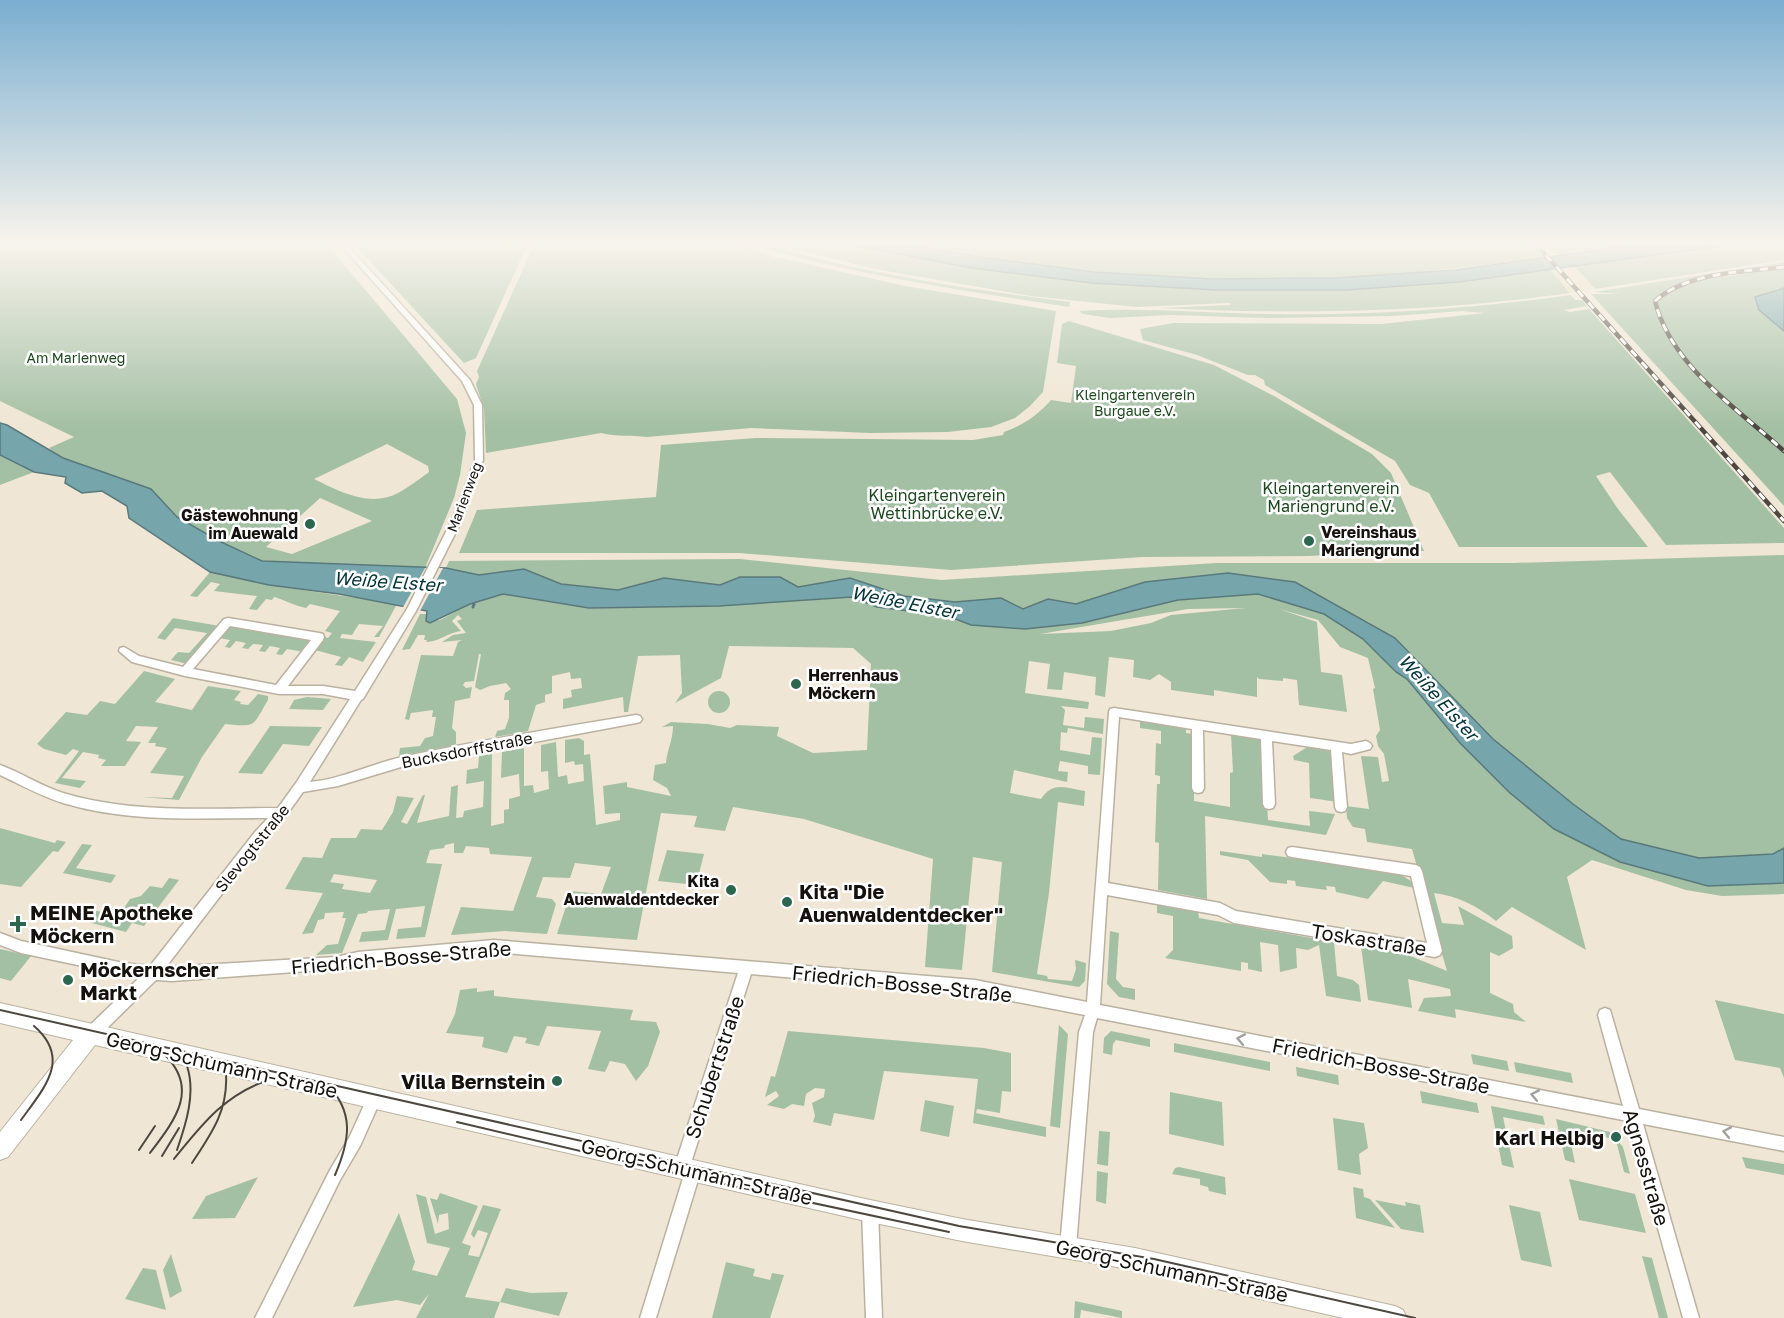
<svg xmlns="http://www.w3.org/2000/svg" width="1784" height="1318" viewBox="0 0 1784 1318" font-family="'Golos Text',sans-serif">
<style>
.green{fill:#a4c0a4;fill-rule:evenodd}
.sand{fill:#e8deb9}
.water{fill:#76a6ab;stroke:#59797b;stroke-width:1.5}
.pier{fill:#f0e6d5}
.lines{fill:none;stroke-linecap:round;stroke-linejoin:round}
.stream{stroke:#59797b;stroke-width:3}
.street-casing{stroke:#bab1a1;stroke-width:3}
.secondary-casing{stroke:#bab1a1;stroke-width:2}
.street{fill:#fff;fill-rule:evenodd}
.secondary{fill:#fff;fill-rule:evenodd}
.tram{stroke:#4d473f;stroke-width:2}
.rail-casing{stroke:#4d473f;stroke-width:4.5}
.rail{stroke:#fff;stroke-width:3;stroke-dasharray:8;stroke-linecap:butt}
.oneway{stroke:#a1a09e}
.poi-dot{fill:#2d664f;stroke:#fff;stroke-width:2}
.labels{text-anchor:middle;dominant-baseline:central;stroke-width:5;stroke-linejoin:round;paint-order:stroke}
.far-park-label{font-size:14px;fill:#1d471f;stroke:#fff}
.far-street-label{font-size:14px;fill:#15110c;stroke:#fff}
.park-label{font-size:16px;fill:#1d471f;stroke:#fff}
.poi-label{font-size:16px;font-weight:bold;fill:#15110c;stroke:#fff;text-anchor:end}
.street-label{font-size:16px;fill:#15110c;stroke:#fff}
.water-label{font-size:18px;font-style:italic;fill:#033438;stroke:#fff}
.near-poi-label{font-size:20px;font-weight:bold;fill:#15110c;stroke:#fff;text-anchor:start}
.near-street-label{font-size:20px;fill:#15110c;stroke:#fff}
</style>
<rect width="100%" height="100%" fill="#f0e6d5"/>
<path class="green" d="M0,243h326l131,156 9,34 -6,42 -6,23 -29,70 -163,-7 -43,-20 -42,-24 -26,-28 -91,-31 -11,-10 25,-11 -74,-36zM387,444l41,22 1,6c-10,7 -20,15 -31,21 -28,15 -60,-2 -84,-14zM320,498l52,23 -80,33 -26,-7z
M353,243h175l-52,115 -12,5z
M535,243h192l48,14 130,29 151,25 -13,81 -13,14 -15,12 -24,9 -43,5 -78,1 -119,-5 -104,9c-16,-2 -31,0 -46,-4l-115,20 -2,-44 -8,-25 3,-7 -2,-6z
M747,243h13c101,30 205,46 310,59l-1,5c-109,-17 -217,-32 -322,-64z
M768,243h74l129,25 121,15 124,7h130l113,-8 90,-14 21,25c-134,19 -273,22 -409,15l70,-3 -1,-2 -94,4 -105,-11 -156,-27z
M901,243h632l13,14c-111,15 -223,26 -335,22 -104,-3 -207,-17 -310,-36z
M1543,243h107l-90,12 -9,-4z
M1742,243h42v17l-189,29 -22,-24z
M1784,262v4l-102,17 102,-15v20l-9,1 1,36 8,6v175l-193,-212h28l-25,-2z
M1571,295l4,5h7l5,6 -23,4 6,2 19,-3 195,219v15l-118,2 -56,-73 -14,4 22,33 30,38h-189l-30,-54 -19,-8 -15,-24 -130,-76 -1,-5 -9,-5h-7l-51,-20 -54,-15 -3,-11 33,-6 208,1 104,-11 -23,-2 -69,5 -127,2 -95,-3 -61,3 -27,-4 -4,-3c63,-4 128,2 191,3 100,2 202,-5 301,-19z
M1069,321l145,44 60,31 98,58 19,19 33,78 -116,5 -165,1 -192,13 -212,-17h-280l18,-43 179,-13 5,-52 95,-7 217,2 30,-5 1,-3c19,-7 33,-16 47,-32l20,3 5,-37 -19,-3 5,-39z
M0,455l34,17 -34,13z
M1784,555v293l-10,6 -75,4 -78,-19 -48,-35 -80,-65 -98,-101 -150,-61 -17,-4 -83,9 -69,22 -28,-5 -25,10 -22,-11 -46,4 -51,-6 -54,-18 -52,9 -18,-10h-40l-20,8 -56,-7 -46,12 -57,-6 -37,-15 -45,6 -33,-7 3,-7 291,-2 201,21 276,-17h296z
M210,572l59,13 128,19 -18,33h-5l9,-11 -24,-2 -7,11 -10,-1 -2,4 36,4 -13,20 -14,-5 -7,9 -7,-1 6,-8 -26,-7 10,-13 3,1 4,-5 -7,-2 15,-20 -30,-7 -4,4c-14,-3 -18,-7 -32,-11l-2,3 -6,-1 -9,11 -8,-1 8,-13 -43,-5 6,-7 -9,-2 -14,15 -7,-1z
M503,594l86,14 130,-2 133,-9 25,10 71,9 23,9 111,-2 96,-23 80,-6 66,20 39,25 33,33 11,7 53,64 160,119 88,24 76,-3v11l-62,2 -36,-6 -94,-30 -25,17 19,73 -74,-43 -16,14c-19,-15 -38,-25 -62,-28l8,30 22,2 -6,-19 54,30 1,12 -14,8 -9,-4v41l23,11 1,8 12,10 -71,-13 1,9 -38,-7 6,-13 27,-2 -1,-7 -42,-10 4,29 -44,-8 -7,-54 42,7 44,18 -35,-122 -45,-7 -2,-13 -12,-2 -6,-9 -1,-12 23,3 -8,-53 17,1 4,25 7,-1 -5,-27 -6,-8 -2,-10 4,-6 -7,-41 2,-1 -7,-30 -28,-11 -22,-27 -39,-11 38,13 4,50 21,3 5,37 -48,-7 -2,-25 -14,-2v3l-24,-2 -2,-2v20l-43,-7v6l-43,-6v-8l-12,-8 -9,6 -17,-3 1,-17 -25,-3 -4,40 -10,-2 1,-18 -32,-5 -2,18 -15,-1 3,-25 -21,-3 -4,32 64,9 -1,7 -27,-3 4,4 -2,15 21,3 1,-11 19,2 -1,15 -35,-6 -1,5 -6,-1 -1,18 30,5 2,-18 10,1 -2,37 -12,-1v-8l-28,-5 -2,10 10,1 -1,10 -53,-12 -4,23 31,6c12,-18 25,-11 44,-8l-1,15 -26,-4 -9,91 -12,81 10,2 1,3 24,2 4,-12 -1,-9 11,3 -1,18 -6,6 -87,-15 10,-110 -29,-5 -11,113 -37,-3 8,-108 -129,-40 -71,-12 -8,24 -31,-4 3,-11 -36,-3 -24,127 -80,-6 14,-43 30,3 10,-27 -36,-4 -5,15 -27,-1 -7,20 16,2 4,5 -9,30 -42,-3 -54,4 10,-28 52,4 19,-54 -42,-3 -1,-6 -23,-2 -3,7h-9v-10l-9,2 -1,3 -14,2 -4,13 16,1 -17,73 -29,2 2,-10 23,-2 4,-21 -29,3 -8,31 -29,2 3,-10 23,-2 5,-21 -22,2 -1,2 -9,1 -16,39 -26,2 11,-10 11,-1 8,-26h-4l2,-6 -19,1 -1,6 -6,1 -5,13 -11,1 21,-41 -38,-4 18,-32 19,1 9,-20h25l5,-9 21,1 11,-18 4,-16 17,2 -13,24 6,2 16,-29h2l-8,28 32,-7 2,-29 7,-2 -2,33 7,-1 1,-6 19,-4 1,-26 -18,3 1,-14 11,-2 1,-12 13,-2 -1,72 13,-3v-13l5,-1v-10l11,-3 -1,-22 -18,4 1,-26 22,-4v38l9,-1 1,8 15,-4 -1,-18 -7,1v-27l15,-3 2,35 9,-2 1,9 16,-3 -1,-17 -8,1 -1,-4 -9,2v-23l14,-2 5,3v14l6,-1 6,71 24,-5v-7l-15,1 -2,-28 24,-4v5l44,9 -4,-8 -14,-8 2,-15 11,-2c1,-13 7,-23 7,-37l-11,1 9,-5 37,2 22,4 7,-3 42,2 -2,9 36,17 54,-3 4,-86 -18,-16 -124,-2 -8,32 -46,25 7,-10 -2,-38 -42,1 -10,56h-4l-1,-15 -60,12v-10l9,-2 -1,-7 11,-2 -1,-10 -10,1 -1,-7 -18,4v17l-7,2v7l-9,3 -8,26 -33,6 2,-6 8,-2 4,-11v-18h-5l1,-7 6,-4 -5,-6 -16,3 -10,4 -5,-3 6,-33h-2l-5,27 -9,1 -2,3 3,3 6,-1 -2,11 -15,3 -3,27 4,4v13l-57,11 1,-8 20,-2 5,-8 8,-2 3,-19h-4l1,-7 -22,3 -2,7 -4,-1 16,-64 32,1 5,-14 4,-2 -20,2 11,-7 13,-2 -9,-12 5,-2 -4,-4 -6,6 9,10c-14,2 -22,11 -35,11l1,-2h-3l1,-5h-7l-8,14 -8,1 18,-36h7l-1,7 14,-1 30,-16zM1245,608l-74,7 -20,8 -40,8 -71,3 148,-25zM334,874l43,6 -7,13 -28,-4 2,-5 -14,-2z
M173,618l47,8 -32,38 -17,-4 7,-8 11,1 18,-20 -32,-5 -10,12 -8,-2z
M232,626l78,14 1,2 -7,10 -17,-3 -5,6 -6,-1 4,-6 -10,-2 -5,6 -6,-1 4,-6 -10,-1 -5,5 -6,-1 4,-5 -10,-2 -6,7 -5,-1 5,-7 -11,-2 8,-10z
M144,671l31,8 -20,23 37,8 16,-24 33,5 -7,9 7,2 -1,2 8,1 10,-11 10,2v4c-16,27 -11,27 -43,24l-23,33 -23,43 -38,-3 31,1 12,-22 -34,-3 17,-25 -12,-2 1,-3h-8l10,-16 -22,-1 -10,15 15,1 -16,24h-24l5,-6 -8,-2 1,-3 -16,-3 -21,26 24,3 -6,7 -25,-5 24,-32 -6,-2 -7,6 -22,-6 -7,-5 29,-32 21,3 13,-14 15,3z
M708 702a11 11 0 1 1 22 0a11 11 0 1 1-22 0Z
M307,697l24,2 -8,11 -34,-1 5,-9z
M1140,720l46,7v6l8,1v67l36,6v-34l3,-1 -2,-38 32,4 5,82 42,6 -1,-15 26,3 -9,21 -121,-19 2,83 -49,-9 1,-47 -4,-1 2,-58h3v-8l-5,-1 1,-32 5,1v-13l-21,-3z
M270,726l52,1 -13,19 -26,-2 -21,30 -24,-1z
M1309,746l24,3 5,53 -28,-4 -1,-35 -15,-3 -1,-4z
M0,828l55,15 2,-3 9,2 -8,10 -5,-1 -32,36 -21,-3z
M82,844l10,1 -16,23 40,7 -5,8 -48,-10z
M667,850l37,4 -8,31 -38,-4z
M1220,851l42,6v-3l136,19 13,8 3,7 -31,-7 -15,18 -32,-7 -1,-5 -9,-1 1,4 -31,-4 -1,-5 -8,-1v4l-17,-2 -22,-22 -28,-5z
M169,878l10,2 -35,46 -12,-3 -6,9 -38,-10 8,-11 24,3 10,-15 11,-3 9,-10 12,2z
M1157,904l41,7 1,7 135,24 3,34 16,4 6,5 2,17 -35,-6 -7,-51 -11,5 -12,-2 1,20 -17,4 -2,-27 -18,-3 2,30 -14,-3v-6l-7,-1v9l-76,-13 8,-8v-34l-16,-3z
M1110,931l9,2 -3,46 7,8 12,2v11l-16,-3 -12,-13z
M0,949l31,7 -20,25 -11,-3z
M477,988v4l17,-2v6l139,14 -3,10 26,2 4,10 -12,34 -12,15 -11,-17 -15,-3 -5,11 -17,-3 13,-38 -54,-5 -8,20 -14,-3 2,-5 -13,-2 -7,17 -25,-6 2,-10 -38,-4 9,-19 5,-24z
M1715,1000l69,14v64l-4,-10 -45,-8z
M1059,1025l9,9 -8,94 -10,-2z
M788,1031l196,17 27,5v39l-9,-1 -2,22 -23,-4 -1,4 70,14v10l-73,-14 5,-44 -94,-8 -10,49 -40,-7 -3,13 -18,-4 2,-6 -3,-13 12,-6 1,-8 -10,-1 -9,6 -2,12 -12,-2 -8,5 -17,-4 12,-9 -3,-5 -11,6 6,-21 4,1z
M1111,1031l39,8v8l-34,-7 -3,4 -1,11 -9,-2 1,-15z
M1174,1043l96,19v9l-96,-19z
M1471,1054l36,7 2,10 -36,-7z
M1514,1062l57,11 2,10 -57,-11z
M1296,1067l42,8 1,10 -42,-9z
M1420,1091l57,12 2,10 -57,-10z
M1170,1092l52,10 2,44 -55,-12z
M925,1100l29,6 -5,31 -29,-6z
M1491,1106l52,10 2,9 -42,-8 11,51 -12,-3z
M1333,1118l31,5 4,25 -9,6 2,21 -23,-5z
M1556,1119l54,13 13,15 7,27 -6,-2 -7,-28 -8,-6 -41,-8 7,33 -10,-3z
M1099,1131l11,1 -2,34 -11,-2z
M1742,1157l42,7v11l-38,-7z
M1179,1167l46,10 1,18 -17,-4 -1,-4 -8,-2v-6l-28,-5 3,-6z
M1097,1171l11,2 -2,31 -10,-3z
M258,1177l-23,41 -43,1 14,-23z
M1569,1179l66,15 11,39 -67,-13z
M1353,1187l10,2 1,8 6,2 25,29 -39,-10z
M440,1193l38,13 -16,37 9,3 -3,9 11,2 9,-24 -10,-3 -4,8 -3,-4 12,-29 18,4 -36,88 35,5 6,-14 25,5 37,-1 -9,24 -59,-14 -6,16h-78l13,-24 -9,11 -23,-5 -44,7 46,-94 16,49 -3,8 25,6 13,-28 -23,-5 -11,-49 10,3 9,37 14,-5 -1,-16 -9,2 -1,9 -8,-26 7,2z
M1375,1200l31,6 -1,-4 15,3 4,28 -23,-4z
M1509,1205l31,7 12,55 -31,-7z
M171,1254l11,37 -12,7 -7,-28z
M1642,1256l10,2 16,60h-9z
M726,1262l29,7 -2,7 17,4 2,-7 12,2 -14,43h-58z
M143,1268l13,2 10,40 -41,-11z
M1075,1301l47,10v7l-41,-8 -1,8h-6z"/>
<path class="sand" d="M1573,265l22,24 -25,4 -21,-25z"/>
<path class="water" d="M842,243h59l78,14 115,15 118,7 124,-1 119,-8 195,-27h92l-283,39 -113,8h-130l-124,-7 -121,-15z
M1784,288v43l-25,-21 -4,-13z
M0,423l7,2 56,33 88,31 26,28 42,24 43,20 184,7 33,7 45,-6 37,15 57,6 46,-12 56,7 20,-8h40l18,10 52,-9 54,18 51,6 46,-4 22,11 25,-10 28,5 69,-22 83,-9 67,9 100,56 98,101 80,65 48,35 78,19 74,-4 11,-6v35l-76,3 -88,-24 -66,-33 -44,-36 -50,-50 -53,-64 -11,-7 -33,-33 -39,-25 -66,-20 -80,6 -96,23 -57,6 -54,-4 -23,-9 -71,-9 -25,-10 -133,9 -130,2 -86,-14 -33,10 -40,19 -4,-2 1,-10 -88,-17 -70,-9 -59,-13 -81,-54 -2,-12 -25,-15 -20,2 -17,-10 1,-6 -32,-5 -34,-17z"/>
<path class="pier" d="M425,568h18l-23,43 -18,-2z"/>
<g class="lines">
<path class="stream" d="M473,607l1,-3"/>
<defs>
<path id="street" d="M339,243h6l125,137 12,25 1,55 -21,60 -46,91 -53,88 -2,1 -51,82c32,-3 61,-18 92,-25 78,-17 156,-29 234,-42l4,1 2,3 -2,3 -4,1 -235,44 -63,19 -35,6 -18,25 -22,23 -97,127 170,-10 22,-5 136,-12 481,40 112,22 22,-290 1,-3 4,-1 237,36 15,-3 4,2 2,3 -2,3 -19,5 -9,-2 5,55 -2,4 -4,1 -4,-1 -2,-4 -4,-57 -59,-9 3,63 -2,4 -4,1 -4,-1 -2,-4 -2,-65 -58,-9 1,58 -2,4 -4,1 -4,-1 -2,-4v-59l-73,-12 -11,166 112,20 16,8 191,32 -16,-67 -119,-19 -4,-1 -2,-4 2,-4 4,-1 124,18 4,2 2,4 20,80 -2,4 -5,2 -201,-34 -16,-8 -111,-20 -7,110 523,101 -25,-91 2,-5 5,-2 5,2 29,99 145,28v14l-141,-27 56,194h-16l-55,-197 -531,-103 -4,14 -17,215 -2,6 -6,2 -6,-2 -2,-6 19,-215 6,-17 -110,-21 -224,-20 -60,189 7,2 3,5 -45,148h-16l44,-143 -7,-2 -3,-5 64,-195 -244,-21 -136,12 -22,5 -164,12 -16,-1 -60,59 -5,2 -5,-2 -2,-5 2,-5 53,-51 -118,-25 -21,-8v-12l21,8 102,22 27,3 105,-134 13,-14c-68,0 -139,5 -205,-15 -22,-7 -42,-18 -63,-28v-10c22,8 41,21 63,28 69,21 144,15 215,15l18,-25 54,-84 -27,-5h-44l-94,-18 -53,-14 -13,-11 1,-3 4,-1 15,9 44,11 41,-48 4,-1 91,15 4,1 1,3 -1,3 -35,46h35l32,5 52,-82 45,-89 23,-60 -1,-55 -12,-24zM230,626l81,14 -35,45 -83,-16z
M374,1092l5,2 2,5 -21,47 -20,34 -68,138h-17l75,-148 20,-34 19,-42z
M870,1203l5,3 3,5 4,107h-16l-4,-107 3,-5z"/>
<path id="secondary" d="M0,1003l870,197 92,19 173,29 260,58 8,4 4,8h-64l-208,-48 -173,-29 -92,-19 -775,-177 -87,112 -8,3v-28l73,-92 -73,-17z"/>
</defs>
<use href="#street" class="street-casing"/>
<use href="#secondary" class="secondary-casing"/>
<use href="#street" class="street"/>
<use href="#secondary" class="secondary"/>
<path class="tram" d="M0,1010l959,216 195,33 261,59
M326,1083c29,29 24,57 9,92
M21,1120c23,-32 51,-61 13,-94
M457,1122l234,55 258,55
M139,1150l16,-24
M177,1150c9,-26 19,-57 10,-84
M150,1153c25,-33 50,-64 14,-99
M162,1156l17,-28
M174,1159c28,-35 53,-67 98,-80
M192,1163c19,-29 36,-52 34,-88"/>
<defs>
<path id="rail" d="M1535,243l249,278
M1784,267c-41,5 -97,5 -129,34 16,65 82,107 129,150"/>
</defs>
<use href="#rail" class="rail-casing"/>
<use href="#rail" class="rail"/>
</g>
<defs><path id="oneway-chevron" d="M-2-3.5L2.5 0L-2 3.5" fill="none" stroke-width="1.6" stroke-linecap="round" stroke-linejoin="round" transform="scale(1.5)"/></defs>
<g class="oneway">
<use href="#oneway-chevron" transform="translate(1241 1039) rotate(-169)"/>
<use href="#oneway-chevron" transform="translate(1535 1095) rotate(-169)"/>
<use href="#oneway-chevron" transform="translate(1727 1132) rotate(-169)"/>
</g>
<linearGradient id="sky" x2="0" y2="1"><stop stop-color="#7aaed0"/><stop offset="0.57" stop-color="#f8f4ec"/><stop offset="1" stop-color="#f8f4ec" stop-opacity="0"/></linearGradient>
<rect width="1784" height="427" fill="url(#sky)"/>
<g class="poi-dot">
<circle cx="310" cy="524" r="6"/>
<circle cx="1309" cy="541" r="6"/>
<circle cx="796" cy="684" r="6"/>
<circle cx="731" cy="890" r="6"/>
<circle cx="787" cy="902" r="6"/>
<path d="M15 915h6v6h6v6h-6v6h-6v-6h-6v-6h6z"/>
<circle cx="68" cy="980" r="6"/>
<circle cx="557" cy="1081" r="6"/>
<circle cx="1616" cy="1137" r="6"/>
</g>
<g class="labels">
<g class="far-park-label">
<text x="76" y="357">Am Marienweg</text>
<text x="1135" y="394">Kleingartenverein<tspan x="1135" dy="16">Burgaue e.V.</tspan></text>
</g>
<g class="far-street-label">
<text transform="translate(464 497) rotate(-69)">Marienweg</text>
</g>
<g class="park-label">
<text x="1331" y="488">Kleingartenverein<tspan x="1331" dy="18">Mariengrund e.V.</tspan></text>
<text x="937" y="495">Kleingartenverein<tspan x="937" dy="18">Wettinbrücke e.V.</tspan></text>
</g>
<g class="poi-label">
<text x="298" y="515">Gästewohnung<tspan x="298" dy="18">im Auewald</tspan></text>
<text x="1321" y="532" text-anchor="start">Vereinshaus<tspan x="1321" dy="18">Mariengrund</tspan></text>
<text x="808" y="675" text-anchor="start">Herrenhaus<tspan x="808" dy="18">Möckern</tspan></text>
<text x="719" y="881">Kita<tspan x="719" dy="18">Auenwaldentdecker</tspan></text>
</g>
<g class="street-label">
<text transform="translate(467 750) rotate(-11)">Bucksdorffstraße</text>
<text transform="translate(252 848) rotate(-51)">Slevogtstraße</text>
</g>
<g class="water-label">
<text transform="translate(388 581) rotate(4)">Weiße Elster</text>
<text transform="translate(905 602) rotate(11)">Weiße Elster</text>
<text transform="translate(1439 697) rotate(48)">Weiße Elster</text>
</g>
<g class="near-poi-label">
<text x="799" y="891">Kita "Die<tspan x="799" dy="23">Auenwaldentdecker"</tspan></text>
<text x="30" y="912">MEINE Apotheke<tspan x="30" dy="23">Möckern</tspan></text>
<text x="80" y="969">Möckernscher<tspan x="80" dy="23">Markt</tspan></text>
<text x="545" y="1081" text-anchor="end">Villa Bernstein</text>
<text x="1604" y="1137" text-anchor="end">Karl Helbig</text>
</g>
<g class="near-street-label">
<text transform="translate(1369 939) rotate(9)">Toskastraße</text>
<text transform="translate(401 957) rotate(-5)">Friedrich-Bosse-Straße</text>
<text transform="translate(902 983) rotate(6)">Friedrich-Bosse-Straße</text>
<text transform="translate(222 1064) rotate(13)">Georg-Schumann-Straße</text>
<text transform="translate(1381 1065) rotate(11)">Friedrich-Bosse-Straße</text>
<text transform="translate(714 1067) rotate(-72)">Schubertstraße</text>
<text transform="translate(1647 1167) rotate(74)">Agnesstraße</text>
<text transform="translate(697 1171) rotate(13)">Georg-Schumann-Straße</text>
<text transform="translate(1172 1270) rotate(12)">Georg-Schumann-Straße</text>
</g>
</g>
</svg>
